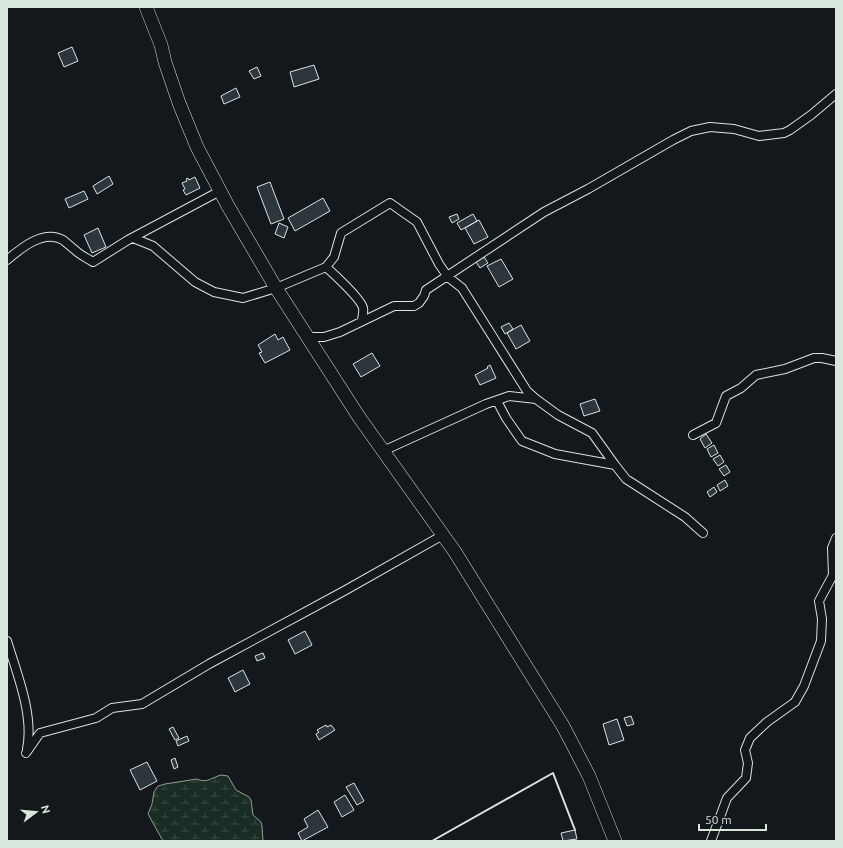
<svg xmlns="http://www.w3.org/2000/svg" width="843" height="848" viewBox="0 0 843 848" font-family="Ubuntu,sans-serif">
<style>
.wetland{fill:url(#wetland-marsh);stroke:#939e99}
.building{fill:#2c363c;stroke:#d8e6dc}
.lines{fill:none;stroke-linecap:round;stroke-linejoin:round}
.street-casing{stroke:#d8e6dc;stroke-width:10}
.primary-casing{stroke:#d8e6dc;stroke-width:14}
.street{stroke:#14181c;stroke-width:8}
.primary{stroke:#14181c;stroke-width:13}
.wall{stroke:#d8e6dc;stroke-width:2}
</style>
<defs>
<pattern id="wetland-marsh" width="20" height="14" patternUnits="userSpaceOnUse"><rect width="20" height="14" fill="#1a2d24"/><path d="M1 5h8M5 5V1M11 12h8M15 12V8" fill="none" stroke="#3b4b43"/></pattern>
</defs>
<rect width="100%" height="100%" fill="#14181c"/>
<path class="wetland" d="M221,775l7,1 8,14 13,7 2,3 2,15 8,7 1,4 1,15h-100l-15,-27 4,-10 2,-12 4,-6 7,-2 32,-5c9,5 16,-2 24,-4z"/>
<path class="building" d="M72,47l6,14 -14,6 -6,-14z
M314,65l5,14 -25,8 -4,-15z
M257,67l4,9 -7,3 -5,-8z
M236,88l4,9 -16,7 -3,-8z
M109,176l4,8 -16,10 -4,-8z
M195,177l5,11 -14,7 -3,-5 2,-1 -3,-6 5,-2 -1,-2 2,-1 1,2z
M270,182l14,37 -13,5 -14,-37z
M84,191l4,8 -19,9 -4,-9z
M323,198l7,13 -35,20 -7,-13z
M457,214l2,5 -7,4 -3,-6z
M473,214l4,7 -16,9 -4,-7z
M479,220l9,17 -14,7 -9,-16z
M279,223l9,4 -4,11 -9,-4z
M98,228l8,19 -14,6 -8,-18z
M484,257l4,6 -8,5 -4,-6z
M501,259l12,20 -14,8 -12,-21z
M509,323l4,6 -8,5 -4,-7z
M521,325l9,16 -14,8 -9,-16z
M275,334l3,6 5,-3 7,13 -25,13 -6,-10 3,-1 -4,-7z
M372,353l8,13 -19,11 -8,-13z
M490,365l6,13 -16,7 -5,-10 13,-7 -1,-1z
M595,399l5,12 -16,5 -4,-12z
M706,434l6,9 -7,5 -5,-9z
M714,445l4,8 -7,4 -4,-8z
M720,455l4,7 -6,4 -5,-7z
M726,465l4,7 -6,4 -5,-7z
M725,480l3,6 -8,5 -3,-6z
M714,487l3,5 -7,5 -3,-5z
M305,631l7,14 -17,9 -7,-14z
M263,653l2,5 -8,3 -2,-5z
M243,670l7,14 -15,8 -7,-14z
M631,716l3,8 -7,2 -3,-8z
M617,719l7,21 -15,5 -6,-21z
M326,725l1,2 4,-2 4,5 -16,10 -3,-6 3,-2 -2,-2z
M173,727l6,11 -4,2 -6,-11z
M187,736l2,5 -11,5 -2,-5z
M175,758l3,9 -4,2 -3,-9z
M147,762l10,19 -17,9 -10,-20z
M354,783l10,18 -7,4 -11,-18z
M345,795l9,15 -12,7 -8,-15z
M318,810l10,17 -26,14 -4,-8 10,-6 -4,-8z
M575,830l2,9 -14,2 -2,-8z"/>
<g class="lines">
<defs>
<path id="street" d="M133,238l20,8 42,36 19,10 29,6 33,-10 50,-21 8,-10 7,-24 49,-30 27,19 22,42 9,13 14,11 65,103 9,8
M7,260c14,-12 37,-31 56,-20 4,3 8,7 12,10 5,5 12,8 18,12l35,-22 92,-49
M326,267c8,7 35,32 37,41 1,4 -1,9 -1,13
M307,337h17l16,-5 54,-26h20l5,-3 5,-7 2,-6 118,-78 44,-23 85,-49 18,-9 19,-4 24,2 25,7 25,-3 6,-3 21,-15 25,-21
M497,401l9,17 16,23 33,13 60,11 11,14 59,38 18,16
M693,435l23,-12 10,-27 15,-8 15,-13 29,-6 29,-11h8l14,3
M383,451l103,-47 23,-8 27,3 22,16 34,18 23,32
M7,641c10,33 27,74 20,108
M26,753l14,-20 56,-15 16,-10 30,-4 67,-40 135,-73 99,-56
M711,841l16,-43 19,-20 2,-15 -3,-13 5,-12 17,-16 28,-20 9,-16 17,-45 1,-22 -3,-18 14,-26 -1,-27 4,-10"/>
<path id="primary" d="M146,7l15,38 4,17 14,41 18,44 31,59 48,82 83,129 96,135 108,174 26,50 26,65"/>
</defs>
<use href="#street" class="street-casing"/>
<use href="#primary" class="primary-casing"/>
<use href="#street" class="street"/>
<use href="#primary" class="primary"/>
<path class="wall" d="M432,841l121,-68 22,57"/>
</g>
<rect width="843" height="848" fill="none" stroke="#d8e6dc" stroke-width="16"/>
<g transform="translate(36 812) rotate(74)" stroke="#14181c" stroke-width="3" paint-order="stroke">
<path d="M0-3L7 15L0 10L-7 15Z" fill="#d8e6dc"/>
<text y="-6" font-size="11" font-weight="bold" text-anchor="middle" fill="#d8e6dc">N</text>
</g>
<path d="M699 824v6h67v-6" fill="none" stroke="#d8e6dc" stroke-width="2"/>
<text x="705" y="824" font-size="12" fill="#d8e6dc" stroke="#14181c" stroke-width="3" paint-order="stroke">50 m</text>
</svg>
